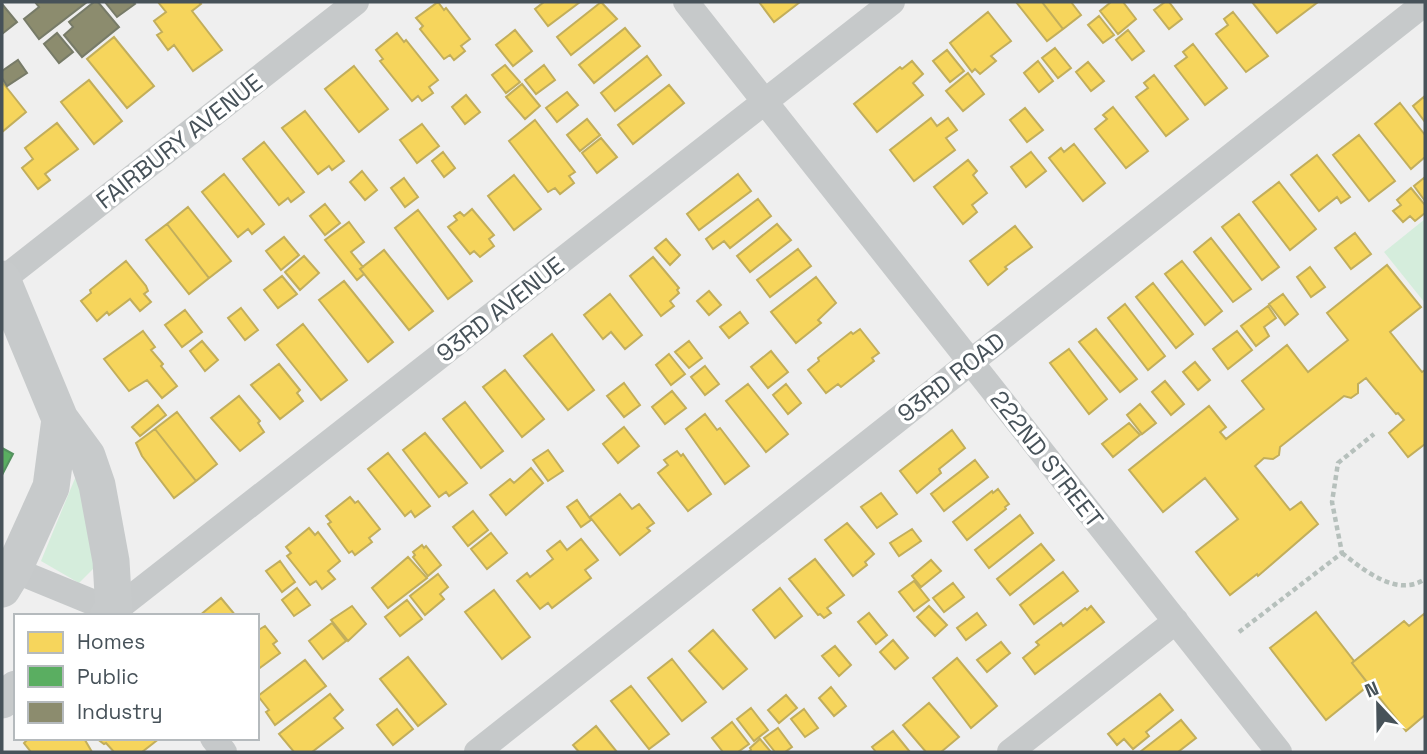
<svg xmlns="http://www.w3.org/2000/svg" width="1427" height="754" viewBox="0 0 1427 754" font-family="'Space Grotesk',sans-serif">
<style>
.green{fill:#d5eddc}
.homes{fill:#f6d55c;stroke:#c2ae5b;stroke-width:2}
.public{fill:#5aae61;stroke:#54925f;stroke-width:2}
.industry{fill:#8c8c6e;stroke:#777b68;stroke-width:2}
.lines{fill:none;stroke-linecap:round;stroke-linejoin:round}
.path{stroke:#b6c0bc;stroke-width:4.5;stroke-dasharray:5 3.5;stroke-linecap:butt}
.street{stroke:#c6c9ca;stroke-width:26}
.secondary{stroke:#c7cacb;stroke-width:37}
.labels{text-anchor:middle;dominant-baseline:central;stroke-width:7;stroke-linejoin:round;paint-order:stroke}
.street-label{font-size:24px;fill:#475259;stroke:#fff}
</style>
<rect width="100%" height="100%" fill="#efefef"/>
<path class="green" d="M1425,219v84l-41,-51z
M78,471l17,96 -16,16 -38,-22z"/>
<path class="homes" d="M158,2h41l2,2 -9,7 30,39 -29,21 -19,-26 -6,5 -11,-15 5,-3 -8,-11 12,-9z
M438,2l6,8 2,-2 24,31 -9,7 4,5 -11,9 -4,-5 -6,4 -24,-30 3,-3 -7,-8z
M544,2h36l-32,24 -13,-17z
M601,2l16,17 -46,36 -14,-18z
M759,2h41l-26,20z
M1016,2h26l21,27 -16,12z
M1042,2h29l10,13 -18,14z
M1111,2h12l13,17 -18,15 -18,-23z
M1165,2h4l13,17 -13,10 -15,-19z
M1252,2h66l-41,31z
M988,12l23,29 -20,15 5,5 -16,13 -5,-5 -3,3 -22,-29z
M1233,12l35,44 -22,16 -30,-38 12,-9 -4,-6z
M1099,16l15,19 -11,8 -15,-18z
M625,28l15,18 -46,37 -15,-18z
M515,30l17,21 -19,15 -17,-21z
M1128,30l16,21 -12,9 -16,-20z
M397,33l7,9 2,-2 32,40 -9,7 4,6 -11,8 -4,-5 -6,5 -32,-40 3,-2 -7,-9z
M114,37l40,49 -27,22 -40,-49z
M1193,44l34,44 -22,17 -30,-39 12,-9 -4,-5z
M1055,48l16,20 -13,10 -16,-20z
M947,50l17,21 -14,11 -17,-21z
M647,56l14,19 -46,36 -14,-18z
M912,61l11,13 -10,9 10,12 -46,37 -23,-28 46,-37 2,2z
M1038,61l15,20 -14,11 -15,-19z
M1088,62l16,19 -13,10 -15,-19z
M505,65l15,17 -14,11 -14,-18z
M544,65l11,15 -19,14 -11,-14z
M354,66l34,43 -29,23 -34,-43z
M968,73l16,21 -21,17 -17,-20z
M1154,75l34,44 -22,17 -30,-39 12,-9 -4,-5z
M89,80l33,41 -28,23 -33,-42z
M3,83l23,29 -24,20v-48z
M522,84l18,22 -15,13 -19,-22z
M669,85l15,18 -51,41 -15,-19z
M567,92l11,13 -21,17 -11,-14z
M466,95l14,17 -15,12 -13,-17z
M1425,96v26l-12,-16z
M1400,103l25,32v22l-14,12 -36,-45z
M1113,107l35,44 -22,17 -31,-39 12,-10 -4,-4z
M1025,108l18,22 -16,12 -17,-22z
M305,111l39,50 -12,9 -3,-4 -11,8 -36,-46z
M931,118l6,8 11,-8 9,12 -11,8 9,12 -41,31 -24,-31z
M587,119l13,16 -20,16 -13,-16z
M535,120l40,52 -6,4 5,7 -14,11 -5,-6 -7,4 -39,-51z
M57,123l21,26 -33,25 5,6 -12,9 -16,-21 11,-9 -8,-11z
M422,124l17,22 -22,17 -17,-23z
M1359,135l36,46 -26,20 -36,-46z
M601,138l16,19 -20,16 -15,-20z
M264,142l40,50 -13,10 -3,-4 -9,7 -36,-46z
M1074,144l31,39 -22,18 -34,-43 12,-10 3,4z
M443,152l12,16 -11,9 -12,-16z
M1031,152l15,19 -20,16 -15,-20z
M1317,155l33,42 -9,6 -4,-6 -18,14 -28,-36z
M968,160l9,11 -4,4 14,18 -15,12 5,7 -14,12 -29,-37z
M362,171l15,19 -12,10 -15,-18z
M224,174l40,50 -12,10 -4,-5 -10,8 -36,-45z
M738,174l13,17 -52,39 -12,-16z
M514,175l27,34 -27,21 -26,-34z
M1425,177v24l-11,-15z
M404,178l14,19 -13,10 -14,-19z
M1279,182l37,47 -26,21 -37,-48z
M1411,188l14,17v8l-10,8 -5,-5 -7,6 -10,-11 8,-6 -4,-5z
M758,199l13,17 -41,32 -6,-7 -11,8 -7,-10z
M325,204l15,19 -15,12 -15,-19z
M188,207l43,54 -22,17 -42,-54z
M472,209l22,26 -5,4 5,7 -14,11 -6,-6 -4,3 -22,-27 9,-7 -3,-4 6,-4 4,4z
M418,210l54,71 -24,18 -53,-71z
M1239,214l40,53 -17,13 -40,-53z
M349,222l15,20 -13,10 12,15 -3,2 4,5 -7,6 -32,-40z
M167,224l42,54 -20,16 -43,-54z
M777,224l14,16 -41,32 -13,-16z
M1015,226l17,21 -27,20 2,2 -19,16 -18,-24z
M1355,233l16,21 -20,15 -16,-21z
M284,237l15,18 -18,15 -15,-19z
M1211,238l40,51 -18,13 -39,-50z
M666,239l14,16 -10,10 -15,-17z
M798,249l13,17 -41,31 -13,-17z
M384,250l49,61 -24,19 -49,-61z
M304,256l15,17 -19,17 -15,-18z
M653,257l26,31 -2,2 2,3 -9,8 4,5 -13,10 -31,-40z
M126,261l20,25 2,5 -4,3 7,8 -11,9 -10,-12 -21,16 -2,-3 -10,9 -16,-20 10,-8 -1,-3z
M1182,261l40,50 -17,14 -40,-51z
M1387,265l34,42 -31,25 32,40 3,-2v74l-17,13 -19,-24 15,-13 -6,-7 -2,1 -30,-36 -8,6v9l-7,5 -7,-2 -64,51 -1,8 -6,4 -9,-1 -9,8 35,44 11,-8 17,22 -60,52 -1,-2 -27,21 -34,-43 42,-33 -33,-41 -42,34 -34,-42 80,-64 17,21 -6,5 6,7 38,-30 -22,-28 45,-36 21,27 40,-32 -21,-27z
M1310,267l15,20 -14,10 -14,-20z
M282,276l15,18 -19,14 -14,-18z
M816,277l20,26 -18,17 3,3 -25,20 -25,-31z
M344,281l49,61 -25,20 -49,-62z
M1153,283l40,51 -17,14 -40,-51z
M709,291l12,14 -12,10 -12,-14z
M610,294l32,41 -17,14 -14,-17 -8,7 -19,-24z
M1283,294l15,20 -13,11 -16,-21z
M1125,304l40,52 -17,14 -40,-52z
M1268,306l8,12 -12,9 5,9 -13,10 -15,-20z
M241,308l17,22 -13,10 -17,-22z
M185,310l17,22 -20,15 -17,-22z
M740,312l8,11 -19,15 -9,-11z
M303,324l44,56 -26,20 -44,-55z
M860,329l19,24 -7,5 2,3 -33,26 -3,-3 -12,9 -18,-23 11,-9 -1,-3 33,-26 2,2z
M1096,329l41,50 -17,13 -41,-50z
M143,331l12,16 -4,3 12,14 -2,2 16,20 -15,12 -15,-18 -18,11 -25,-32z
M1237,331l15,19 -24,19 -15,-20z
M552,334l42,56 -26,20 -44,-54z
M202,341l16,19 -13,11 -15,-20z
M689,341l13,17 -13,10 -14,-16z
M1069,349l38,50 -18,15 -39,-51z
M771,351l17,21 -20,16 -17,-21z
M669,354l16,20 -14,11 -15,-20z
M1195,362l15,18 -12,10 -15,-18z
M279,364l21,26 -3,3 6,8 -23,18 -29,-34z
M705,366l14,18 -14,11 -14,-18z
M505,370l39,49 -22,18 -39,-50z
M1165,381l19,23 -13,11 -19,-23z
M624,383l16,22 -16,12 -17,-21z
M748,384l40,50 -22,18 -40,-51z
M786,384l15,19 -13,11 -15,-19z
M672,391l14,17 -21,16 -13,-17z
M239,396l21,25 -2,2 6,9 -24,19 -29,-33z
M465,402l38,49 -22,17 -38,-49z
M1140,404l16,19 -14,11 -15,-19z
M158,405l8,10 -26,21 -8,-9z
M177,412l40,52 -21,17 -41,-52z
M705,414l12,16 3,-2 29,38 -24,18 -39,-55z
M1129,423l11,12 -27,22 -11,-13z
M624,427l15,19 -21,17 -15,-19z
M155,429l41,52 -22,17 -32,-42 -6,-13z
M952,430l13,18 -26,21 2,4 -24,20 -17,-22z
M425,433l42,50 -18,13 -3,-4 -7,5 -36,-47z
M548,450l15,21 -15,10 -15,-21z
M677,451l4,5 2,-2 28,40 -23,17 -30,-38 10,-8 -4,-5z
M388,453l42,53 -15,11 -4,-6 -6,5 -37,-47z
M975,460l13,17 -44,34 -13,-17z
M531,468l12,15 -37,32 -16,-20 20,-16 4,4z
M998,489l11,15 -4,3 1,2 -39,31 -14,-18 39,-31 1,2z
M881,493l16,21 -20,14 -16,-21z
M620,494l12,15 7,-5 15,19 -7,5 3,3 -30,24 -30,-38z
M350,497l5,6 3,-2 22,28 -11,9 3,4 -17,13 -3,-4 -3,2 -21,-29 3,-2 -5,-6z
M577,500l14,20 -10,7 -14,-20z
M473,511l15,19 -20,16 -15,-19z
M1020,515l13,18 -44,35 -14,-18z
M847,523l27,31 -9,8 2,3 -14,11 -28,-36z
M309,528l6,7 3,-3 22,29 -12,10 7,8 -13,10 -6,-8 -6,4 -23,-29 4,-3 -5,-6z
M912,529l9,12 -22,15 -9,-13z
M491,533l16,20 -20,16 -16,-20z
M581,539l17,21 -13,10 6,8 -39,30 -4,-5 -8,6 -23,-28 10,-8 3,4 23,-18 -6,-8 13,-10 7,9z
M1041,544l13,16 -44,35 -13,-16z
M422,545l2,3 2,-2 15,19 -13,11 -15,-19 2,-2 -2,-3z
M408,557l19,21 -39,30 -16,-20z
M815,559l29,36 -17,13 4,5 -7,5 -4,-4 -2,1 -29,-36z
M931,560l10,11 -20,16 -9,-11z
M280,561l15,21 -13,10 -16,-21z
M1063,572l15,19 -44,33 -14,-19z
M438,574l10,13 -8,7 4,5 -19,16 -15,-19z
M914,581l15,19 -15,11 -15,-19z
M953,583l11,14 -20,15 -11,-14z
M297,588l13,17 -16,11 -12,-16z
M780,588l22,28 -27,22 -22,-28z
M494,590l36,47 -28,22 -37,-47z
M221,598l15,18h-37z
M407,600l15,19 -22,17 -15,-19z
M352,606l14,18 -18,17 -17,-21z
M929,606l18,19 -12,11 -18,-19z
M1091,606l13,16 -69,52 -12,-16 16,-13 -3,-3 25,-19 2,3 22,-18 2,2z
M1316,612l38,49 -2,2 17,22 -43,35 -56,-72z
M869,613l18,22 -11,9 -18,-22z
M977,613l9,12 -20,15 -9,-12z
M1425,613v102l-19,16 -54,-68 52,-42 5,5z
M332,623l14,18 -23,18 -14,-18z
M265,626l12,15 -4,3 7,9 -23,17v-39z
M713,630l34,39 -24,20 -34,-38z
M893,640l15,18 -13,11 -15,-17z
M1001,642l9,11 -23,19 -10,-12z
M835,646l16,19 -12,11 -17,-20z
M408,657l38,47 -28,22 -38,-47z
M957,658l40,48 -26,22 -38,-50z
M672,659l34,43 -24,19 -34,-43z
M305,660l21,26 -51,39 -9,-13 3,-2 -11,-14z
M631,686l38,48 -20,15 -38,-48z
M831,687l15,19 -12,10 -15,-18z
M330,694l13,16 -9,8 9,10 -31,24h-18l-15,-18z
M1160,694l13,16 -27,22 3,4 -16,13 -9,-10 -7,6 -9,-11z
M786,695l11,13 -18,15 -11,-13z
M929,703l30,34 -18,15h-15l-23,-27z
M751,708l17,22 -14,11 -17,-22z
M397,709l16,20 -20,16 -16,-20z
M804,709l14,19 -13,9 -14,-18z
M1181,720l15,18 -18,14h-38z
M732,722l17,22 -11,8h-15l-11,-14z
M596,726l21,26h-38l-6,-7z
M778,728l14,19 -7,5h-10l-11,-14z
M893,731l17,21h-34l-4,-5z
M29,738h59l-3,2 7,12h-61l-7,-9z
M96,738h64l-18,14h-28l-8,-9 -2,1z
M760,739l11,13h-23l3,-2 -1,-2z"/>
<path class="public" d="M2,448l11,6 -11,21z"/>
<path class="industry" d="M35,2h52l-48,37 -15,-20 15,-12z
M94,2h4l21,25 -37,30 -18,-22 9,-8 -4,-5z
M105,2h28l2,2 -18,13z
M2,4l15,18 -15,12z
M57,33l16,19 -14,11 -15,-19z
M18,60l9,13 -20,13 -5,-8v-7z"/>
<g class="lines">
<path class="path" d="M1342,553c22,17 55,45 83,26
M1239,632l103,-79 -10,-51 6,-39 36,-29"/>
<path class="street" d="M686,2l593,750
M2,280l354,-278
M2,565l112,46 3,5
M114,611l778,-609
M213,738l11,14
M477,752l948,-749
M1010,752l166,-131"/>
<path class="secondary" d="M2,279l58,140 27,37 10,29 14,76 3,50 -6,5
M2,589l11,-18 38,-84 9,-68
M2,700l14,-11"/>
</g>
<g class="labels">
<g class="street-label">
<text transform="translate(179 141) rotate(-38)">FAIRBURY AVENUE</text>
<text transform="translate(500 309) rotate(-38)">93RD AVENUE</text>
<text transform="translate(951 377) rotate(-38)">93RD ROAD</text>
<text transform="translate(1047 459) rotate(52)">222ND STREET</text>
</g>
</g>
<rect width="1427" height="754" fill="none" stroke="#475259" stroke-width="7"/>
<rect x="14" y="614" width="245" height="126" fill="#ffffff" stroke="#b5babd" stroke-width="2"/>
<rect x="28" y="632" width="35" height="21" fill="#f6d55c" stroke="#b5babd" stroke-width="2"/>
<text x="77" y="649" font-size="21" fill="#475259">Homes</text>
<rect x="28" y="666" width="35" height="21" fill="#5aae61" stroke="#b5babd" stroke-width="2"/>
<text x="77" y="684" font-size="21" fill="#475259">Public</text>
<rect x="28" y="702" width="35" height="21" fill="#8c8c6e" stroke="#b5babd" stroke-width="2"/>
<text x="77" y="719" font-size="21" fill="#475259">Industry</text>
<g transform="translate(1378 705) rotate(338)" stroke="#ffffff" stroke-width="5" paint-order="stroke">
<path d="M0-5L12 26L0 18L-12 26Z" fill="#475259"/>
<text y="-10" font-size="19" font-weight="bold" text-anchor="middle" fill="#475259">N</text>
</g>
</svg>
